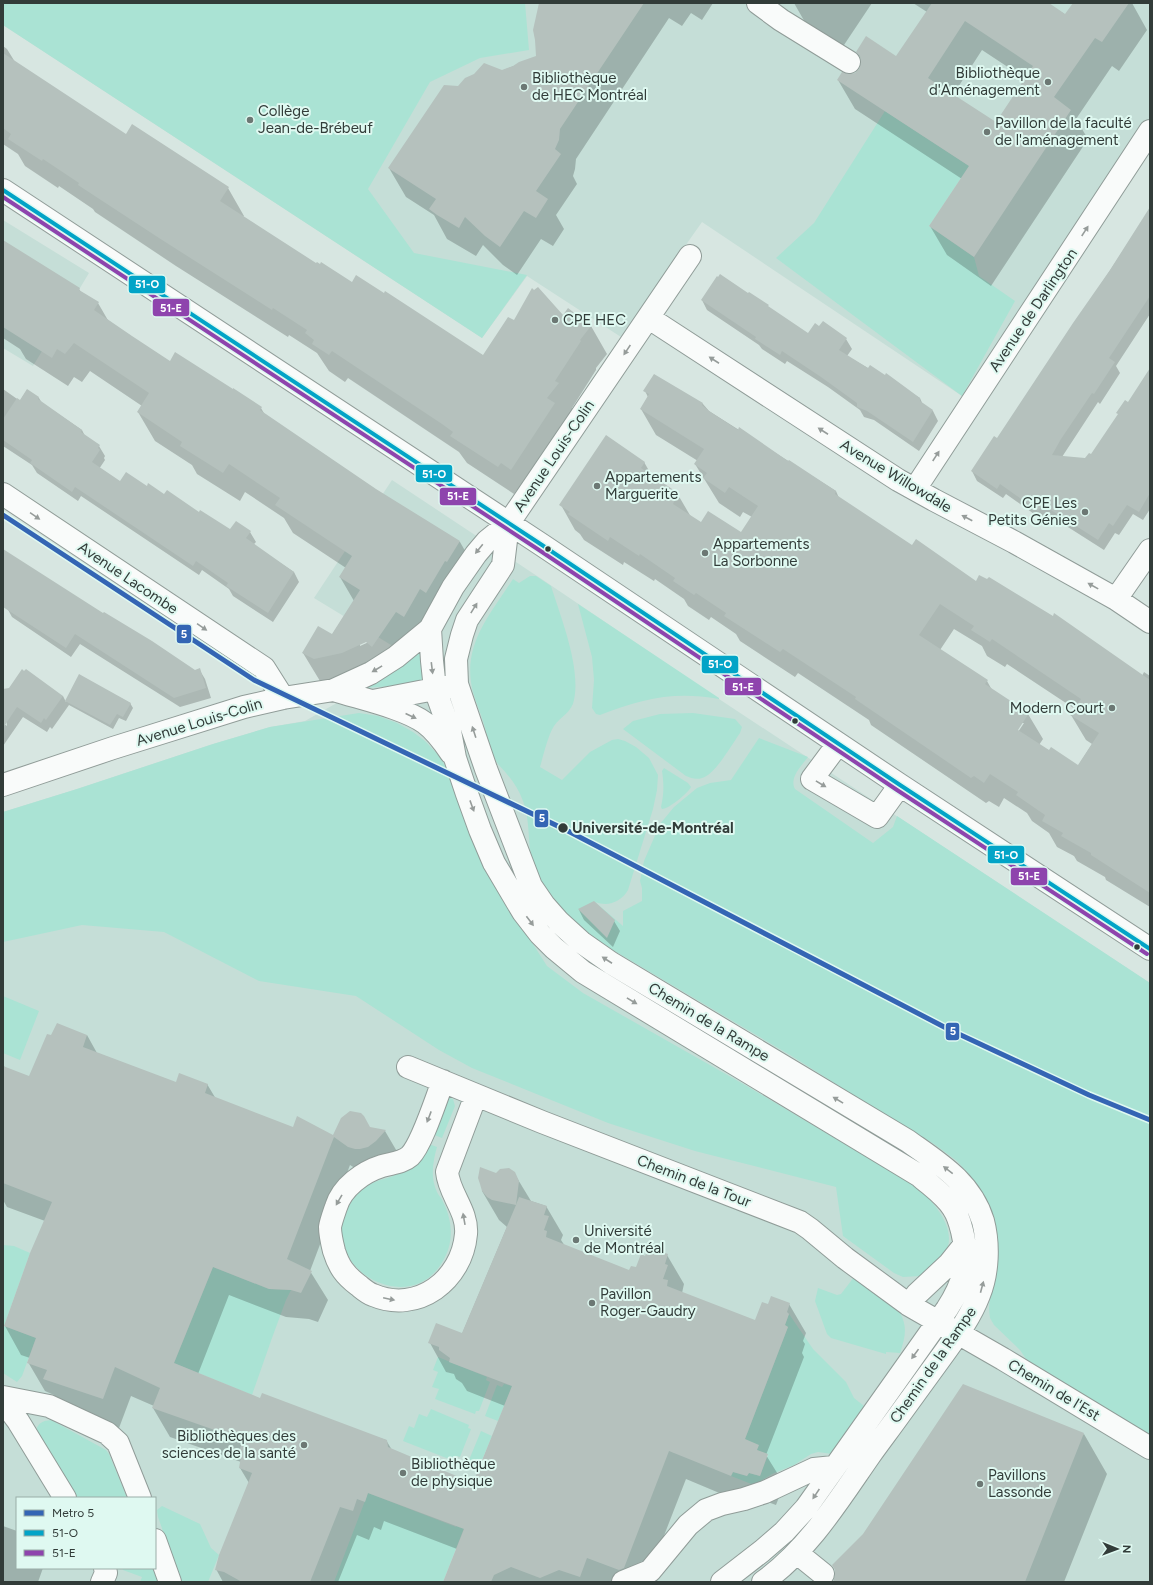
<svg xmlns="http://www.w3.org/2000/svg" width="1153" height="1585" viewBox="0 0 1153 1585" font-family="Figtree,sans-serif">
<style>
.built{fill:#c5ded7;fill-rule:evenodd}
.green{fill:#aae3d4}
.shadow{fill:#0003;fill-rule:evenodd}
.building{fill:#b5c1bd;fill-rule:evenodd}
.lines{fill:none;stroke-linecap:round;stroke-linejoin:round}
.minor-casing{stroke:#909c98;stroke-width:24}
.minor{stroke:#f9fbfa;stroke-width:22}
.bus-1-casing{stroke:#dff9f1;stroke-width:7}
.bus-2-casing{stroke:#dff9f1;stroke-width:7}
.bus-1{stroke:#02a4c7;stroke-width:4}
.bus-2{stroke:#8e44ad;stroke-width:4}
.metro-1-casing{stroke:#dff9f1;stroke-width:8}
.metro-1{stroke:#3465b4;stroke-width:5}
.oneway{fill:#969c9a}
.poi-dot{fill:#6c7874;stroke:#dff9f1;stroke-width:1.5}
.bus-dot{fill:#323c39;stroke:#dff9f1;stroke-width:1.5}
.labels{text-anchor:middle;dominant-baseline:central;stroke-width:4;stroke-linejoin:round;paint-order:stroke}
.poi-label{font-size:15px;fill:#323c39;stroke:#dff9f1;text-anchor:start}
.street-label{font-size:15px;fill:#323c39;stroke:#dff9f1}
.stop-label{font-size:15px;font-weight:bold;fill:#323c39;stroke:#dff9f1;text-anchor:start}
.line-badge{stroke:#dff9f1;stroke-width:1.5}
.badge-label{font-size:11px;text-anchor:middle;font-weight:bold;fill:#fff}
</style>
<rect width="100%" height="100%" fill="#d7e6e1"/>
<path class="built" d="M3,3h1147v123l-188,270 -260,-174 -81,115 -94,-61 -45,62 -479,-313z
M3,220l86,53 -56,93 -30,-18z
M392,480l151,100 176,119 431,284v599h-1147v-770l74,-23 136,-45 57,-17 35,-6 109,-62 -100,-61zM17,1498h138v70h-138z"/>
<path class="green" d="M3,3h522l4,47 -49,8 -50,24 -62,107 46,64 113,22 -45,63 -479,-313z
M885,111l84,55 -40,60 45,31 5,19 36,25 -53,95 -186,-138 38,-35z
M530,576h6l15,10c10,32 30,81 23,114 -2,12 -14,17 -20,26 -6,9 -11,31 -14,41l22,13 28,-28 22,-12 6,-1 7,2 11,6 13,11 9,17 -1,15 -4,19 -25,81c-7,12 -20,17 -33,12l28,24v-15l19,-10v-13l-2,-7 4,-20 16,-37 14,-17 23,-19 13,-5 21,-3 28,-42 49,19c-7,9 -19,21 -13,32l78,54 20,-16 4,-11 253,167v452l-106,-62 -18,-14 -6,-9 -26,-25 -4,-7 -1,-9 1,-13 -8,-99 -8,-17 -17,-19 -23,-17 -63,-38 -81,-51 -199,-118c-26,-24 -56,-51 -61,-88 -2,-17 -1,-32 -7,-48 -4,-11 -10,-20 -17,-28 -3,-4 -8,-8 -10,-12 -6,-11 -10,-31 -14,-43 -3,-9 -7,-18 -9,-26 -12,-46 17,-77 40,-113l6,4z
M578,604l141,94v1c-46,-8 -77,0 -119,16l-4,-1 -4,-6 2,-28 -2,-23z
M417,652l4,1 3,31 -61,4 32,-17z
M359,713l19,3 19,7 16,9 12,9 16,17 9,18 29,80 22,38 46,72 36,27 162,92 172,102c16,14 42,43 28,66 -5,8 -18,17 -25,23l-17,1 -9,-4 -51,-37 -7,-49 -141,-36 -87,-28 -136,-55 -33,-18 -83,-54 -97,-15 -95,-49 -82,-7 -79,17v-130l74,-23 136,-45 57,-17z
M693,713l42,6 7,8 -2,6c-8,11 -25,42 -38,45 -6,2 -11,0 -16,-2l-63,-47 10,-8 27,-7z
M664,768l24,15 3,4c-3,6 -22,22 -29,22l-1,-2c3,-13 3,-23 1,-36z
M3,996l36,15 -19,49 -17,-7z
M447,1097l6,2 2,7 -13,32 -13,-5z
M426,1143l11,4c-4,14 -7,31 0,45 1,3 5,6 6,10 9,17 11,38 2,55 -32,67 -133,9 -95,-53 7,-12 17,-20 30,-24 6,-2 12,-3 17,-6 12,-7 20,-21 29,-31z
M3,1245l11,1 16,7 -26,73 32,12 -14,38 -5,6 -14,-9z
M213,1267l56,22 22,1 -5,10 -14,38 -20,57 -78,-32z
M854,1277l46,36c8,14 5,25 0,40l-14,-1v2l-55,-16 -4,-4 -12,-33 3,-13 19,7 4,-1z
M789,1314l24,35 33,33 8,16 10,8 -32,48 -14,-2 -7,2 -17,11 -22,9 -18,11 -23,-9 2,-4 14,4 2,-3 11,3 8,-21 -11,-5 -12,-11 43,-112 -3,-2z
M438,1357l49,20 -1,3 4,2 -11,29h-3l-1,3 -40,-15 4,-10 -7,-2 6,-15 -5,-2z
M504,1384l8,2 -14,35 -13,-5 12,-31 5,2z
M431,1409l38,16 -1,3 3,1 -11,28 -3,-1 -3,5 -51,-20 6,-15 5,2 5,-14 8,3z
M51,1420l55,30 3,4 18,44h-50l-36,-58 -5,-10c3,-8 7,-9 15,-10z
M481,1431l11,5 -15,36 -5,-2 1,-3 -3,-1 2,-5 -3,-1z
M368,1493l88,34 7,-20 8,3 -28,72h-109z
M162,1506l38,18 11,24 8,7 -11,27h-27l-23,-65 -1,-7z
M122,1568h33l5,14h-20l2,-5 -19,-7z"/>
<path class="shadow" d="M541,3h172l-11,17 -11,-7 -9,13 -13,-8 -93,141 -1,10 -2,7 4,8 -21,31 8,14 -11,17 -12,-7 -24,36 -14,-10 -20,-20 -7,11 -29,-17 -13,-24 -28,-18 -17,-29 70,-81 78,-30z
M794,3h78l-30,45 -36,-24z
M913,3h134l19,12 8,-12h58l15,27 -28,41 -7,-5 -36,53 12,20 -97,147 -44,-31 -17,-29 32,-47 -107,-70 -17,-29 17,-6 5,-5 2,-9 -5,-8 39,6 31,-46zM982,50l44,29 -29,45 -44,-29z
M3,46l4,3 8,13 111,74 102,52 16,28 -1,1 73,48 168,91 30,-34 50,-5 27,9 16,28 -11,14v2l-24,38 2,3 -47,86 -10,-7 -3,4 -47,-31 -8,-11 -111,-74 -3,4 -16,-11 -12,-18 -28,-18 -1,2 -112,-71 -81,-54 -2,-3 -34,-23 -1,2 -33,-22 -7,-12 -15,-10z
M1150,210v104l-34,52 4,7 -20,31 -2,-2 -36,55 24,2 6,-4 36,-52 22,-26v132l-7,11 -10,-6 -14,21 -4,-2 -11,17 -55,-35 -5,6 -38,-27 -3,4 -26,-17 -5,-10 26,-31z
M3,241l76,48 2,3 17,11 11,19 61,40 91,46 4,7 111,75 84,52 16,28 -64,70 -23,35 -6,-4 -63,10 -17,-28 29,-18 22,-34 -14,-24 6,-9 -53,-35 -9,-15 -39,-26 -5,9 -43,-27 -5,-9 -37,-24 -17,-29 4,-6 -52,-35 -8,11 -8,-5 -6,9 -42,-27 -6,-10 -17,-11zM370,640l1,1 -11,5v-2z
M702,300l106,34 38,5 6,10 -5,7 73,42 3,7 10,6 5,10 -19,30 -45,-31 -10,-3 -4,-7 -32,-23 -41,-26 -2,3 -23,-15 -3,-4 -52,-35z
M3,375v14l17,12 7,-11 12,8 3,5 40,27 3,6 14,10 6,10 -1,2 1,2 -6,9 21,13 27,5 52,26 31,17 20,2 6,10 -3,3 41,27 5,10 -26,40 -40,-26 -4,-7 -27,-19 -3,5 -118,-79 -3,5 -41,-28 -5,-8 -29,-19z
M654,375l49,29 6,7 127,80 3,7 73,48 230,130 2,-4 6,4v231l-44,-27 -1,-3 -28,-16 -3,-5 -17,-9 -8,-14 -17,-12 -5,-8 -23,-15 -5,9 -10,-6 -3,2 -115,-78 -2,-5 -71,-47 -3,4 -55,-36 -4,-7 -25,-17 -2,3 -21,-14 -4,-7 -29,-20 -1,2 -30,-19 -1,3 -39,-25 -4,-6 -5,-4 -14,-25 83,-43 8,14 25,17 14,24 10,7 40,10 11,-17 -9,-5 -3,5 -21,-14 -24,-39 3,-3 -42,-26 -15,-26 7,-12 -3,-6zM954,629l28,17 5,10 18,11 2,-3 68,45 -4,6 15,25 6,4 -14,22 -39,-21 4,-6 -15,-25 -36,-24 -5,-9 -47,-31zM1021,723h3l-8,12 -1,-1z
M3,551l191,120 5,-2 6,10 6,19 -31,9 -100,-63 -9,13 -59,-40 -5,-9 -4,-2z
M80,676l50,27 3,5 -7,13 -7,-3 -6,11 -44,-24 -17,24 -2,-2 -3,5 -24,-15 -20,29v-23l4,3 -4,-36 60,6 3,6z
M579,910l35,11 6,10 -7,16 -29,-27z
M87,1035l10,18 79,30 31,1 9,15 77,30 40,8 37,-9 15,3 17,29 -36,15 -16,-10 -40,106 18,29 -10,22 -9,-3 -23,-2 -57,-22 -31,79 63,25 125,41 6,10 81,34 32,-78 -38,-15 -5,-8 -6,-4 -2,-5 -8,-2 -16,-29 32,-9 45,-107 -8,-7 -17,-29 14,-17 18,-1 17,28 15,5 17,29 -2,5 4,6 65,26 6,-3 10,-12 21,-2 17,29 -2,9 73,28 13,-16 21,-1 17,29 -3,8 2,3 -3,9 2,4 -38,98 18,29 -8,21 -11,-4 -1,4 -15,-5 -1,5 -62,-26 -40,103h-202l13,-33 -73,-28 -3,9 -7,-3 -5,13 -12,-5 -19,47h-115l-7,-13 33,-86 -9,-15 1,-6 -71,-25 -17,-29 1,-2 -23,-10 -12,32 -58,-20 -7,-13 -9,-4 -17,-29 2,-4 -9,-3 -16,-29 40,-105 -38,-14 -4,-7v-136l2,4 25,10z
M1084,1434l23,40 -43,108h-230z
M3,1526l14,5v37h26l-5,14h-35z"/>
<path class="building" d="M539,3h105l-84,126 -1,11 -4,9 6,5 -25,37 12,8 -12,19 -12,-7 -24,36 -15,-11 -20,-19 -6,11 -22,-13 -8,-6 7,-10 -48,-31 56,-83 14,1 7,-8 9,-4 10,-11 18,7 11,-4 6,-4 17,-6 -1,-16 -2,-10z
M932,3h117l16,11 8,-11h56l-27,39 -7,-4 -41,59 17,13 -97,147 -45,-31 40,-60 -132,-86 5,-8 7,2 6,-1 4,-4 2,-7 -1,-6 -4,-4 10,-16 30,20zM965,21l68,45 -37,56 -68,-44z
M3,53l123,81 6,-10 97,63 -9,14 96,62 1,-1 3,2 1,-2 31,20 4,-7 28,18 1,-2 98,64 25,-38 6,3 18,-32 2,2 4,-3 25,28 5,-7 23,18 -11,14 1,1 -26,40 4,2 -12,15 8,5 -44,67 -10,-7 -3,4 -48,-31 3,-4 -11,-8 -110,-73 -3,4 -17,-11 2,-4 -9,-7 2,-3 -34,-22 -1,2 -113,-72 -81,-53 1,-2 -36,-24 -1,2 -34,-22 3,-5 -8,-6z
M1150,207v89l-41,62 6,4 -21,32 -2,-1 -31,46 -9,16 33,3 4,-5 2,1 27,-40 -2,-1 9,-13 3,2 22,-34v125l-11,19 -12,-7 -14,21 -4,-3 -11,17 -55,-35 -5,6 -38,-27 -3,5 -26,-18 23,-35 3,2 76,-115 37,-53z
M3,240l77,48 -1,2 20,12 -5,8 38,26 38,25 5,-9 58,37v-1l29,19 -2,3 116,79 84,52 -13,21 -2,-1 -19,32 -6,-4 -16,28 -8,-5 -24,35 -6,-5 -24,11 -28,6 -12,-6 16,-27 14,8 28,-44 -21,-13 13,-21 -77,-51 5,-7 -51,-34 -6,9 -43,-27 2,-4 -45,-30 12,-19 -75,-50 -9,11 -8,-5 -5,9 -49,-31z
M720,274l28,19 1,-1 20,13 -1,1 40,27 7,-10 4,3 4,-5 24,17 -8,12 29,18 2,-3 15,10 1,-2 34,25v3l13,9 -20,32 -46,-31 -10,-4v-4l-36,-26 -39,-26 -2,4 -25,-16 1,-2 -55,-37 16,-24 1,1z
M654,374l49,29 -1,2 7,6 29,19 1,-3 49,34 1,-1 47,31 -1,3 77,51 4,-6 60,42 3,-6 8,4 2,-2 64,39 1,-3 96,67v213l-59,-38v-2l-30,-17 2,-3 -21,-12 3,-6 -29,-20 2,-3 -28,-18 -6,9 -10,-7 -3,2 -116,-79 1,-2 -73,-48 -3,3 -56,-36 2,-3 -30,-20 -2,2 -21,-14 2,-3 -35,-24 -1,2 -29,-19 -2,4 -40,-27 2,-2 -11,-7 47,-70 39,27 -4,6 37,25 -5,11 28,18 7,-11 33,21 17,-26 -29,-19 -4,6 -22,-15 4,-5 -13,-9 10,-15 -64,-40 9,-15 -6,-3zM940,604l34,22 -3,4 19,12 2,-3 89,60 -11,16 29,18 -21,32 -27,-18 -2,3 -31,-20 11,-17 -44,-29 3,-4 -69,-45z
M27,389l12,8 -1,2 44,31 -1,2 19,13 -2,3 2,2 -8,12 28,19 6,-9 21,14 1,-3 16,11 3,-4 32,22 1,-2 30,19 6,-8 15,10 -5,7 48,34 -26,41 -42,-27 2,-3 -32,-22 -3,5 -118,-79 -3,5 -42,-29 2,-3 -29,-20v-21l14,-21 3,2z
M3,549l100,64 1,-1 48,29 43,29 5,-2 6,20 -32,10 -99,-64 -9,14 -63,-41z
M22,669l2,2 2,-2 37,27 -17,24 -2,-2 -3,5 -24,-16 -14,21v-39l6,-1z
M79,674l52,29 -8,14 -6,-3 -7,11 -45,-24z
M594,901l21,19 -8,18 -29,-29z
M57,1023l30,12 -4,12 93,35 3,-9 29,11 -3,9 88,34 4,-11 36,19 8,-17 9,-7 11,2 3,3 6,11 16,3 -10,11 -8,6 -8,2h-5l-7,-2 -14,-10 -47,122 25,12 -11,22 -10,-3 -22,-1 -56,-22 -39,96 86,35 2,-5 125,47 1,7 85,36 39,-97 -63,-24 1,-4 -11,-8v-3l-11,-4 8,-20 26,10 54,-128 -24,-5 -5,-3 -5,-6 -2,-7 -2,-6 2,-11 16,6 4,-4 9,-1 6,4 4,9 -3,24 3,-8 28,9 -3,9 5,1 -5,14 3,1 -1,6 83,33 2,-4 5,1 5,-13 4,2 4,-9 19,7 -3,10 3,1 -5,14 5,1 -1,6 88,34 7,-18 6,2 3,-8 19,7 -3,9 2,2 -4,11 3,2 -43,112 14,6 -2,5 11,4 -8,22 -11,-3 -2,3 -14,-4 -2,4 -62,-25 -45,117 -5,2 -32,-12 -7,19 -21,-7 -19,8 -29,-11 -17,8 -3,7h-48l21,-53 -96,-36 -3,9 -8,-3 -4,12 -13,-4 -30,75h-68l-18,-10 -9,-2 4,-15 33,-82 -13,-5 2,-12 -2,-5 4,-11 -91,-32 8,-20 -45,-21 -12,32 -60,-20 4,-9 -20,-7 9,-25 -32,-12 26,-73 22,-51 -49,-19v-117l26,10 18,-42 4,1z
M963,1384l121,49 -59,149h-192l2,-6v-6l-3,-5 31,-31z"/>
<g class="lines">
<defs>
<path id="minor" d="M758,3l23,17 68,42
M3,190l539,355 358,240 250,164
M649,318l249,162 36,20 80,42 102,57 34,23
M915,489l235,-358
M3,494l261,174 19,30
M508,524l-5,41 -36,55 -5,15 -6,24 1,25 29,85 45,117 13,19 15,17 22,20 30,21 297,178c31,22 63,41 75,80 6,23 5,52 -4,74 -8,21 -21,39 -34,57 -15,21 -30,41 -45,62 -10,14 -20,27 -30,41 -32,46 -61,94 -107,127
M1116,599l34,-49
M430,629l2,32 3,28 15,42 5,27 12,36 13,36 14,33 29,49 17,22 14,14 29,24 337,204c11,10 25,19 33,32 5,7 7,15 9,23 8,30 2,52 -15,78l-141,199 -22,24 -22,19 -40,31
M334,690c24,8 71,18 91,33 11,8 18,18 26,30
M373,701l77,-15
M838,744l-26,35 65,38 23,-32
M3,785l110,-37 131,-41 39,-9 51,-8 37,-17 25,-16 34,-28 23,-42 23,-33 11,-13 21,-17 182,-268
M408,1067l134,55 258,100 10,7 35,29 64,47 94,54 147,89
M443,1081c-7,18 -21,63 -33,75 -8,7 -18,7 -28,10 -19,6 -40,21 -46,41 -2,6 -5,14 -6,20 0,8 2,16 4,24 5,16 11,24 24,34 4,3 9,8 15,10 45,19 89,-15 93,-61 2,-23 -17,-40 -19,-62l29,-77
M909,1305l8,-11 32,-30 16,-20
M3,1397l46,9 58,27 11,10 22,55
M3,1401l15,20 47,77
M155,1540l15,42
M797,1553l26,21
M102,1582l4,-9 -1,-5
M623,1582l27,-11 38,-46 18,-15 16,-6 22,-5 21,-7 49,-23 20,-2"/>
</defs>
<use href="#minor" class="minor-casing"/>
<use href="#minor" class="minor"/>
<defs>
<path id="bus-1" d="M3,190l539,355 358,240 250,164"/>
<path id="bus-2" d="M3,197l536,353 358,240 250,164"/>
</defs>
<use href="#bus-1" class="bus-1-casing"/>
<use href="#bus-2" class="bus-2-casing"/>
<use href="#bus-1" class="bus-1"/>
<use href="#bus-2" class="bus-2"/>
<defs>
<path id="metro-1" d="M3,515l251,165 314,151 380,198 141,66 61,25"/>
</defs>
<use href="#metro-1" class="metro-1-casing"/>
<use href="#metro-1" class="metro-1"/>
</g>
<defs><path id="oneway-solid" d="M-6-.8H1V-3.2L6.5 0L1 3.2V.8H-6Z"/></defs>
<g class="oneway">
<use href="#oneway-solid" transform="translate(1085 231) rotate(-57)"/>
<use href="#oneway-solid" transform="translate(627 350) rotate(124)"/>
<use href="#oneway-solid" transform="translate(714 360) rotate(-147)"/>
<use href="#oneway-solid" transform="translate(823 431) rotate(-147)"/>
<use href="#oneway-solid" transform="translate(936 456) rotate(-57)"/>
<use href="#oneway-solid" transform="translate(35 516) rotate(34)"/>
<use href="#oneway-solid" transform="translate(967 518) rotate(-152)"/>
<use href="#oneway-solid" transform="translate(479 549) rotate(129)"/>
<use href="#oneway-solid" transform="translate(1093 586) rotate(-151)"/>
<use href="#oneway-solid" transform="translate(474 608) rotate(-58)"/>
<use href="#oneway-solid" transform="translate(202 627) rotate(34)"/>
<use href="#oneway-solid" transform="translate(432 668) rotate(83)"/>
<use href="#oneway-solid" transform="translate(377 669) rotate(149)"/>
<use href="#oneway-solid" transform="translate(411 716) rotate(25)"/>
<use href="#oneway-solid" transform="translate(474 732) rotate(-108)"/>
<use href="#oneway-solid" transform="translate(821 784) rotate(31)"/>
<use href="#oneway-solid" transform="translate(472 806) rotate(70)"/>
<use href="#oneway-solid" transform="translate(530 921) rotate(53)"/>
<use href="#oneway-solid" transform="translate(607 960) rotate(-147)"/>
<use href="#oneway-solid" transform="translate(632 1001) rotate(31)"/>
<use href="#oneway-solid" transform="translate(838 1100) rotate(-149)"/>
<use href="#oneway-solid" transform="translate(429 1117) rotate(111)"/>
<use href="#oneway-solid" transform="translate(948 1170) rotate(-142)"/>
<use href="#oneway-solid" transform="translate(339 1200) rotate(120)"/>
<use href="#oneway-solid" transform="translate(464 1219) rotate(-100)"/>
<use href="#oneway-solid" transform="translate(982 1287) rotate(-75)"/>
<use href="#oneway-solid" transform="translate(389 1299) rotate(12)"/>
<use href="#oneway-solid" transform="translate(915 1354) rotate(126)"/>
<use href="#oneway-solid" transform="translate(816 1494) rotate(124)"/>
</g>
<g class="poi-dot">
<circle cx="1048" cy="82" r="4"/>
<circle cx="524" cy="87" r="4"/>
<circle cx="250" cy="120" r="4"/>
<circle cx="987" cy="132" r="4"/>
<circle cx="555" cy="320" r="4"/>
<circle cx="597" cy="486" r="4"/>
<circle cx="1085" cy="512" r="4"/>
<circle cx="705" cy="553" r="4"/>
<circle cx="1112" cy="708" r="4"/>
<circle cx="576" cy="1240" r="4"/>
<circle cx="592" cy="1303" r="4"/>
<circle cx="304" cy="1445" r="4"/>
<circle cx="403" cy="1473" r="4"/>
<circle cx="980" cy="1484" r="4"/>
</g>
<g class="bus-dot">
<circle cx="548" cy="549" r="3.5"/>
<circle cx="795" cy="721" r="3.5"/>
<circle cx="563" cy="828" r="5.5"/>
<circle cx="1137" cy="947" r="3.5"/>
</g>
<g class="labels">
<g class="poi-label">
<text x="1040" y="73" text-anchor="end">Bibliothèque<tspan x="1040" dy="17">d'Aménagement</tspan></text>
<text x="532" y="78">Bibliothèque<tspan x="532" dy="17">de HEC Montréal</tspan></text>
<text x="258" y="111">Collège<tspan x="258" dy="17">Jean-de-Brébeuf</tspan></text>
<text x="995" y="123">Pavillon de la faculté<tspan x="995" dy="17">de l'aménagement</tspan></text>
<text x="563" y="320">CPE HEC</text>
<text x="605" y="477">Appartements<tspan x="605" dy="17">Marguerite</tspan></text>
<text x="1077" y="503" text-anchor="end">CPE Les<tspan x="1077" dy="17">Petits Génies</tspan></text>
<text x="713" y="544">Appartements<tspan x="713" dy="17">La Sorbonne</tspan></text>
<text x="1104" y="708" text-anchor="end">Modern Court</text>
<text x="584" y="1231">Université<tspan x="584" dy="17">de Montréal</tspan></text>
<text x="600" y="1294">Pavillon<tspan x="600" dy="17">Roger-Gaudry</tspan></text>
<text x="296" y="1436" text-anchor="end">Bibliothèques des<tspan x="296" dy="17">sciences de la santé</tspan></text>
<text x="411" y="1464">Bibliothèque<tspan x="411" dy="17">de physique</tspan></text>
<text x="988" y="1475">Pavillons<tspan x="988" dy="17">Lassonde</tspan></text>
</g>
<g class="street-label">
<text transform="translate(1033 310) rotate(-56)">Avenue de Darlington</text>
<text transform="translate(554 456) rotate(-56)">Avenue Louis-Colin</text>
<text transform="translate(896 476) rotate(31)">Avenue Willowdale</text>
<text transform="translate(128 578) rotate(34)">Avenue Lacombe</text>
<text transform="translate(199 722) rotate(-17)">Avenue Louis-Colin</text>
<text transform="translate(709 1022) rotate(31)">Chemin de la Rampe</text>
<text transform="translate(694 1181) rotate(21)">Chemin de la Tour</text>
<text transform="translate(933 1365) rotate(-55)">Chemin de la Rampe</text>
<text transform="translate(1054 1390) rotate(31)">Chemin de l'Est</text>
</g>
<g class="stop-label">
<text x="572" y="828">Université-de-Montréal</text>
</g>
</g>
<g class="line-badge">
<rect x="128" y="275" width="38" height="19" rx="4" fill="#02a4c7"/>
<rect x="152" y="298" width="38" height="19" rx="4" fill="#8e44ad"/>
<rect x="415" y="464" width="38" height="19" rx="4" fill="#02a4c7"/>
<rect x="439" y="487" width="38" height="19" rx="4" fill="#8e44ad"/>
<rect x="176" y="624" width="16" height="20" rx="4" fill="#3465b4"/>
<rect x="701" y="655" width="38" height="19" rx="4" fill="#02a4c7"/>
<rect x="724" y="677" width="38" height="19" rx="4" fill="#8e44ad"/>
<rect x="534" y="809" width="15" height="19" rx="4" fill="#3465b4"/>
<rect x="987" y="845" width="38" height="19" rx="4" fill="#02a4c7"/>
<rect x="1010" y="867" width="38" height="19" rx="4" fill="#8e44ad"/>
<rect x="945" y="1022" width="15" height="19" rx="4" fill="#3465b4"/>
</g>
<g class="badge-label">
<text x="147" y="288">51-O</text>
<text x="171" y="312">51-E</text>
<text x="434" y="478">51-O</text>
<text x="458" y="500">51-E</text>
<text x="184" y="638">5</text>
<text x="720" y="668">51-O</text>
<text x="743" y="691">51-E</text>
<text x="542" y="822">5</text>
<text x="1006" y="859">51-O</text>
<text x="1029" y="880">51-E</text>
<text x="953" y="1035">5</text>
</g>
<rect width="1153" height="1585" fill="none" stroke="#323c39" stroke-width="8"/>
<rect x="16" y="1497" width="140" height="72" fill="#dff9f1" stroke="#9aada7"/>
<rect x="24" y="1510" width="20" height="6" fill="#3465b4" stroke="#9aada7"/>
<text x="52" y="1517" font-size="12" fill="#323c39">Metro 5</text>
<rect x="24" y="1530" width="20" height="6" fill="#02a4c7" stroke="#9aada7"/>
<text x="52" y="1537" font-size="12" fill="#323c39">51-O</text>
<rect x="24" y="1550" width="20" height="6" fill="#8e44ad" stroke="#9aada7"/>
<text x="52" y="1557" font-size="12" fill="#323c39">51-E</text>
<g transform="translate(1117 1549) rotate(91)" stroke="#dff9f1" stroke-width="3" paint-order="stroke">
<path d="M0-3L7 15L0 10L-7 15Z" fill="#323c39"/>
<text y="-6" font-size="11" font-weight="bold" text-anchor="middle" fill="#323c39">N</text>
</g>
</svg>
